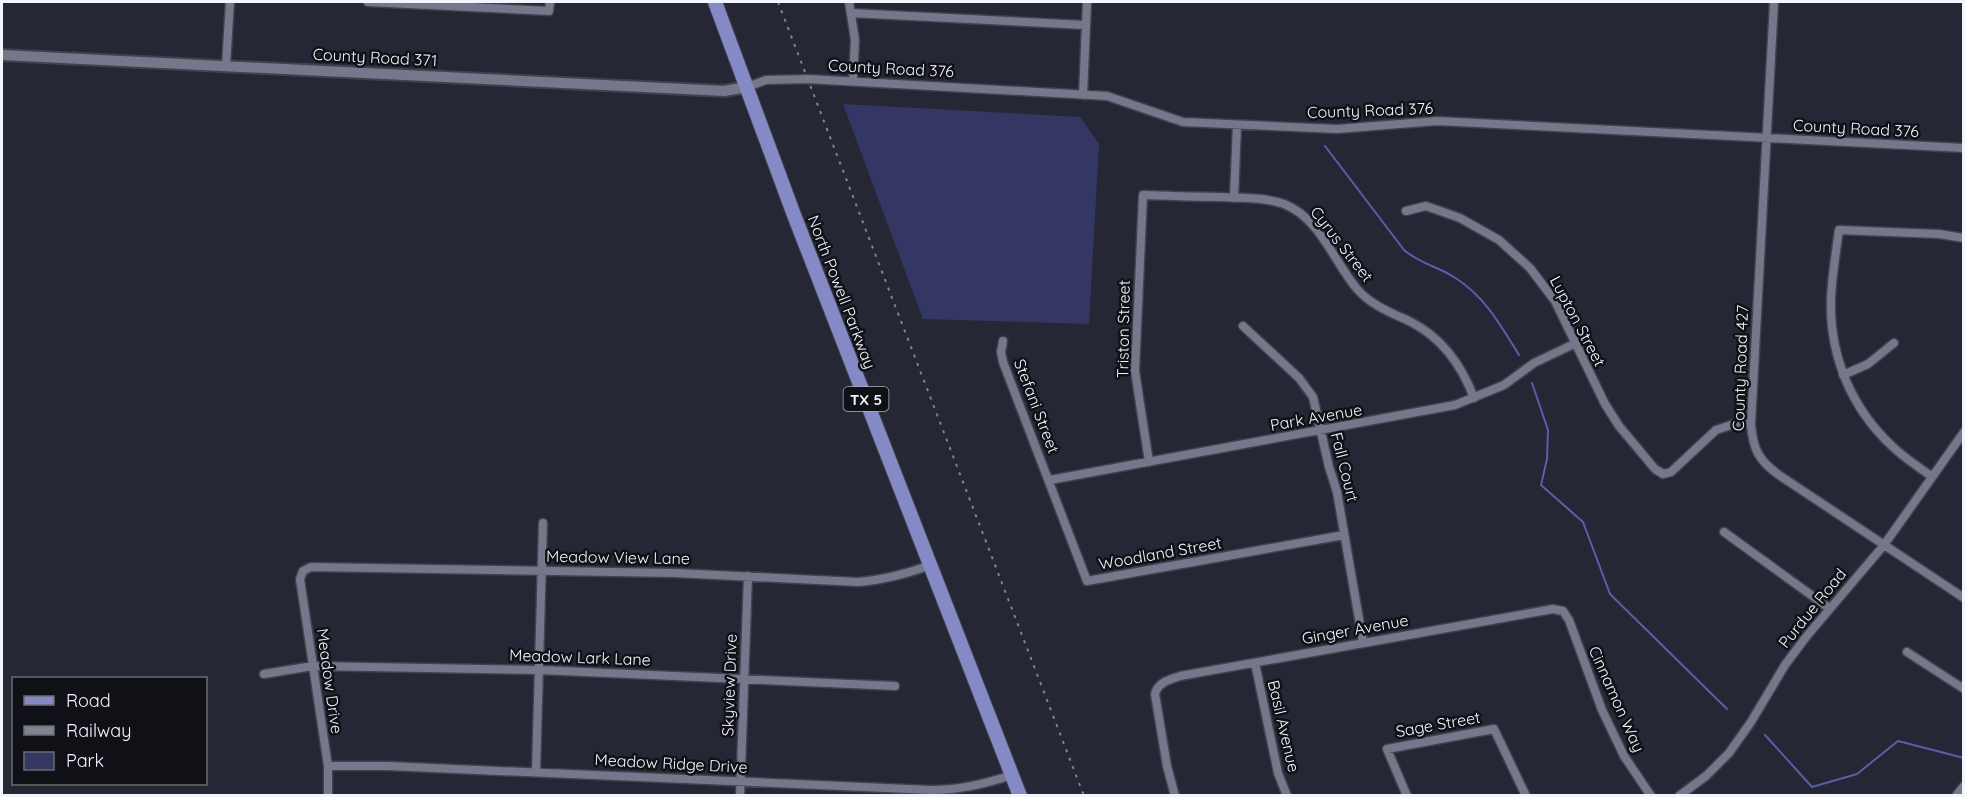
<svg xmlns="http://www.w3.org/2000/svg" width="1965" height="797" viewBox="0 0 1965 797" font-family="Quicksand,sans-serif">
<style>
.green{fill:#343764}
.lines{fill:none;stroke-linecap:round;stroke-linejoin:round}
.stream{stroke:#5a5eaa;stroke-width:2}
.minor-casing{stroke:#40424e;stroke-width:11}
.tertiary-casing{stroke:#40424e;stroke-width:14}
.primary-casing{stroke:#40424e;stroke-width:16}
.minor{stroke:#75788a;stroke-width:8}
.tertiary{stroke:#75788a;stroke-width:10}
.primary{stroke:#858ac6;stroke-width:14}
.rail{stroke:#828390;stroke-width:2;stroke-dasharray:3 6;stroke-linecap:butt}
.labels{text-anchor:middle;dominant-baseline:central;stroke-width:5;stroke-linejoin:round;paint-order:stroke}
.shield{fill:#101017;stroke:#afb0b9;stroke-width:1.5}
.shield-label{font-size:15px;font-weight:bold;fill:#f3f4fe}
.street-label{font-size:16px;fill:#f3f4fe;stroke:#101017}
</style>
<rect width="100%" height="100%" fill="#252735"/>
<path class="green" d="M843,104l237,13 19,27 -10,180 -166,-5z"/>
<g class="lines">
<path class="stream" d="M1325,146l79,104c16,14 36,17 53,29 29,19 44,47 62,76
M1532,383l16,47 -1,29 -6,26 42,37 27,72 117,115
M1765,735l47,52 45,-13 41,-33 66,17"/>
<defs>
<path id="minor" d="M368,2l181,9 1,-9
M849,2l6,38 -2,41
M1774,2l-23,422c2,25 7,36 28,51l185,123
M851,13l234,12
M226,65l4,-63
M747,87l19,-7 42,-1 299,17 76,26 154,7 100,-8 527,27
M1083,95l4,-93
M1234,198l3,-73
M1406,211l20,-5 34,12 39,22 31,28 25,33 50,103 14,22 36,43 8,5 8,-2 45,-42 18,-6h17
M1243,326l56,52 14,19 16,70 8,25 26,150
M1003,341l-2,11 2,10 84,219 257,-46
M1843,375l25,-11 26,-21
M1149,462l-14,-91 8,-176c26,1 51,2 77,2 21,1 44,0 64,7 36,14 50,58 73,85 15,17 35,24 54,33 31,16 51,44 63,76
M1932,477c-13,-10 -28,-19 -40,-31 -41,-38 -63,-91 -61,-148 1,-22 5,-46 8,-68l100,4 25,4
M1050,480l405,-75 49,-20 30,-22 40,-19
M1724,532l105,76
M1907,652l57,37
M1255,663l23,110 9,23
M264,674l49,-8 227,4 355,16
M328,766h60l543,24c29,0 53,-6 81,-15
M536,772l7,-249
M328,796v-30l-28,-187 3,-8 8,-4 364,6 183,9c26,-2 48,-8 73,-17
M740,796l8,-220
M1175,796l-8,-30 -12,-72c3,-12 14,-14 25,-18l373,-67 10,2 6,9 33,90 22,46 27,40
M1407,796l-20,-47 107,-20 32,67
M1679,796l27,-20 23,-23 22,-31 34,-57 21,-28 78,-92 80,-113
M1956,796l8,-10"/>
<path id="tertiary" d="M2,55l722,36 23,-4"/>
<path id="primary" d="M715,2l79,213 226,581"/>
</defs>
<use href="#minor" class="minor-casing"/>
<use href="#tertiary" class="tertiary-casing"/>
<use href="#primary" class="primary-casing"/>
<use href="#minor" class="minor"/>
<use href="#tertiary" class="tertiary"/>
<use href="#primary" class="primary"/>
<path class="rail" d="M778,2l306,794"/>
</g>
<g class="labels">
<rect class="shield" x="843.5" y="387" width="45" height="24" rx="4.5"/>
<g class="shield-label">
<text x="866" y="399">TX 5</text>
</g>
<g class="street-label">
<text transform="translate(375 57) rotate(3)">County Road 371</text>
<text transform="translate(891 68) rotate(3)">County Road 376</text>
<text transform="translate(1370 110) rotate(-2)">County Road 376</text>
<text transform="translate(1856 128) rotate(3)">County Road 376</text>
<text transform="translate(1342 244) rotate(52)">Cyrus Street</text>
<text transform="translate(842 292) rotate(69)">North Powell Parkway</text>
<text transform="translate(1578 321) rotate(62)">Lupton Street</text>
<text transform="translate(1123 329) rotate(-89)">Triston Street</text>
<text transform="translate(1740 368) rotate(-88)">County Road 427</text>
<text transform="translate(1037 406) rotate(69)">Stefani Street</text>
<text transform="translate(1316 417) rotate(-10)">Park Avenue</text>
<text transform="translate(1345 467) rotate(76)">Fall Court</text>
<text transform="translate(1160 553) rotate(-10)">Woodland Street</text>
<text transform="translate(618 557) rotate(1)">Meadow View Lane</text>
<text transform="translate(1812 608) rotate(-51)">Purdue Road</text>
<text transform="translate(1355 629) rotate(-10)">Ginger Avenue</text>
<text transform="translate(580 657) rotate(2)">Meadow Lark Lane</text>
<text transform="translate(330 681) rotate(82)">Meadow Drive</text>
<text transform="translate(729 685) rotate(-88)">Skyview Drive</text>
<text transform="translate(1617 699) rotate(66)">Cinnamon Way</text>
<text transform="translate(1438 724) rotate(-10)">Sage Street</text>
<text transform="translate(1284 726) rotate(77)">Basil Avenue</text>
<text transform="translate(671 763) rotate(3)">Meadow Ridge Drive</text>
</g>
</g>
<rect width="1965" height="797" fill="none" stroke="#f3f4fe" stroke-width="6"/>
<rect x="12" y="677" width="195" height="108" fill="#101017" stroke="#6b6b73" stroke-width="1.5"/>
<rect x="24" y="696" width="30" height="9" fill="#858ac6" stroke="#6b6b73" stroke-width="1.5"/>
<text x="66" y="707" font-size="18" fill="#f3f4fe">Road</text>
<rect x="24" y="726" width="30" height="9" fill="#828390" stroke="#6b6b73" stroke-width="1.5"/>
<text x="66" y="737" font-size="18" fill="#f3f4fe">Railway</text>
<rect x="24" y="752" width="30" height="18" fill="#343764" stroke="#6b6b73" stroke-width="1.5"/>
<text x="66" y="767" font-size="18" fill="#f3f4fe">Park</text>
</svg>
